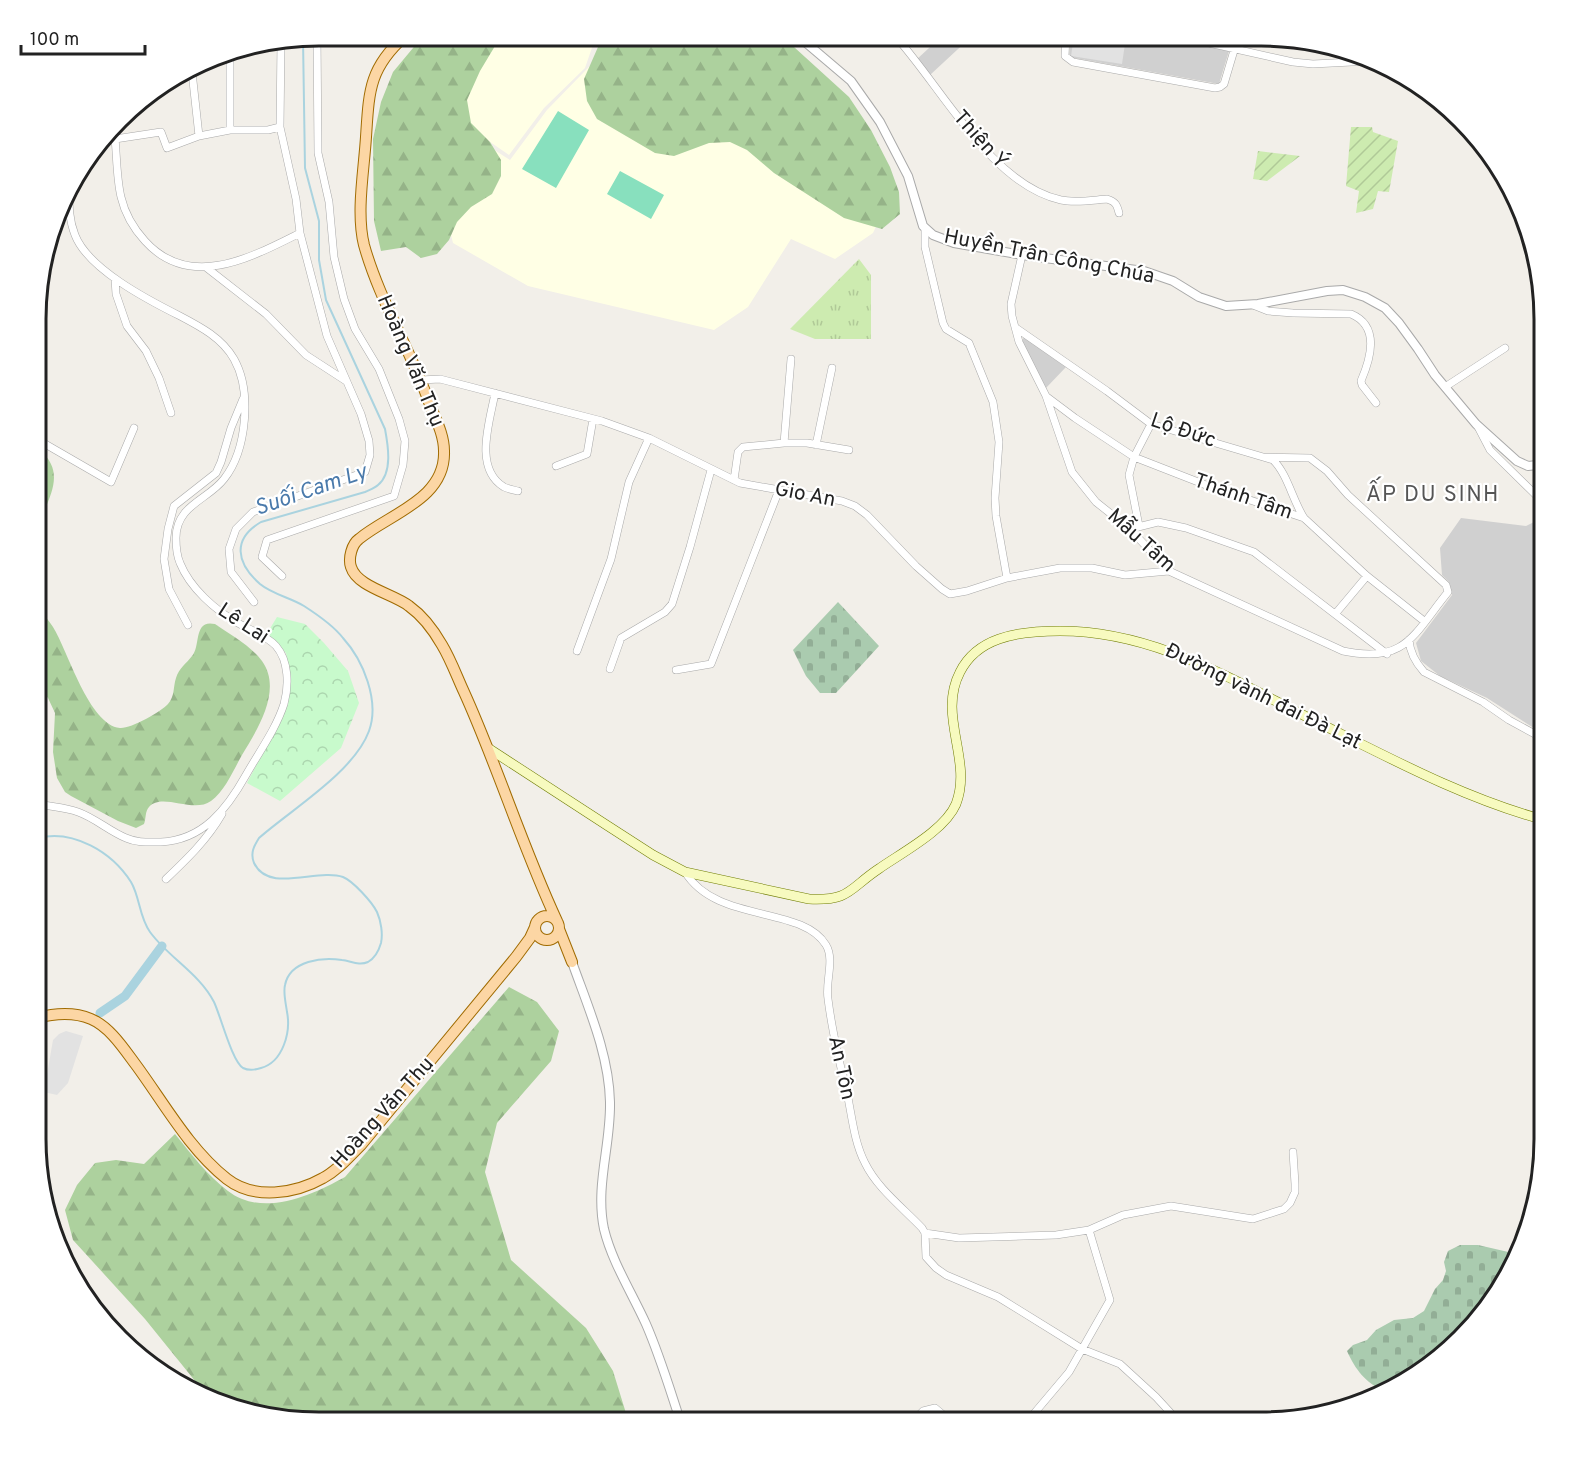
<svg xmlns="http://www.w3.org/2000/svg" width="1580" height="1459" viewBox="0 0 1580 1459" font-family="Overpass,sans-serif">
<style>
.education{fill:#ffffe5}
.religious{fill:#d0d0d0}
.grass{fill:url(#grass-tufts)}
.forest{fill:url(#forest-firs)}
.cemetery{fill:url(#cemetery-stones)}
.park{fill:url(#park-crowns)}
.garden{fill:url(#garden-furrows)}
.pitch{fill:#88e0be}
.parking{fill:#e2e2e2}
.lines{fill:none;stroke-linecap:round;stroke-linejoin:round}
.stream{stroke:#aad3df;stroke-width:2}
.canal{stroke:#aad3df;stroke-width:9}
.minor-casing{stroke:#a9a9a9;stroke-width:8}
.tertiary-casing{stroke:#a9a9a9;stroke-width:10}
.secondary-casing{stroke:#707d05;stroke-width:10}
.primary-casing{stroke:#a06b00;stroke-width:12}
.minor{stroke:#fff;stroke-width:7}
.tertiary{stroke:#fff;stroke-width:8}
.secondary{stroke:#f7fabf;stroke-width:9}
.primary{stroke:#fcd6a4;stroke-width:10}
.labels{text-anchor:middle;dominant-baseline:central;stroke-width:4.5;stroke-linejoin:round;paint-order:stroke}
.street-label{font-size:21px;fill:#222;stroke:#fff}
.water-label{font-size:22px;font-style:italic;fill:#4a7aab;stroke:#fff}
.neighbourhood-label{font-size:22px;letter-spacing:1.5px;fill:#555;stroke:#fff}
.rim{fill:none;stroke:#222;stroke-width:3}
</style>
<defs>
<pattern id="grass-tufts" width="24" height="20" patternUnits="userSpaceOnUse" patternTransform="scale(1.5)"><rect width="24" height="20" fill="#cdebb0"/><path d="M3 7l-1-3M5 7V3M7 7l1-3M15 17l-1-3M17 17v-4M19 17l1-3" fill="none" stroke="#b0c997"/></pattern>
<pattern id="forest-firs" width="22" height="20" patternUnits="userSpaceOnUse" patternTransform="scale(1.5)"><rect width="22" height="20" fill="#add19e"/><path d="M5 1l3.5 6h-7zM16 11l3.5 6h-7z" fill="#95b388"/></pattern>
<pattern id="cemetery-stones" width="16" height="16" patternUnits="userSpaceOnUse" patternTransform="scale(1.5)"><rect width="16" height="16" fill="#aacbaf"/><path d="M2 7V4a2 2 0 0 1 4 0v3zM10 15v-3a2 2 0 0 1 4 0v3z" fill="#92ae96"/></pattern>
<pattern id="park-crowns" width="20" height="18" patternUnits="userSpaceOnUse" patternTransform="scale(1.5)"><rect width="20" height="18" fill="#c8facc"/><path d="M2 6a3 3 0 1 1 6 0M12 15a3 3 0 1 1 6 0" fill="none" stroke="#acd6af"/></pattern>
<pattern id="garden-furrows" width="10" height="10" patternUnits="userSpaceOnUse" patternTransform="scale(1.5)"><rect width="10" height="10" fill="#cdebb0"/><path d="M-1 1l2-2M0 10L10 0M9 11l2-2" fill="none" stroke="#b0c997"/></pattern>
</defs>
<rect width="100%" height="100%" fill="#f2efe9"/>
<path class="education" d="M448,36h148l-11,32 -41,40 -35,47 -65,-45z
M619,36h30l232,180 -8,17 -38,26 -44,-20 -43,68 -34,23 -186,-44 -75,-43 -6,-24 38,-75 25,16 37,-50z"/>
<path class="religious" d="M942,36l29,1 -41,38 -14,-15z
M1071,36l94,1 64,14 -10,33 -150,-27z
M1024,337l42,30 -20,21 -24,-47z
M1544,517v215h-4l-53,-34 -47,-22 -19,-15 -5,-18 36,-48 -3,-13 -7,-7 -2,-27 21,-30 65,8z"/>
<path class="grass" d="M859,259l12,16v64h-56l-25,-10z"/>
<path class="forest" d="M423,36h78l-21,35 -13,29 4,23 19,19 11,18v16l-9,18 -21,13 -14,15 -8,18 -12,14 -16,4 -15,-11 -25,4 -7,-30 -1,-82 8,-37 12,-30z
M607,36h63l34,11 6,-11h64l20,11 55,50 22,33 19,37 9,25 1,22 -18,15 -38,-11 -70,-45 -27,-23 -17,-8 -21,1 -35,13 -19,-3 -58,-34 -10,-18 -3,-22 14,-32z
M40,450c25,22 11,44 0,71z
M40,609c4,6 9,12 13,18 15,24 36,98 67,101 10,1 41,-16 48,-24 7,-8 5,-17 8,-26 3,-10 10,-14 16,-22 9,-10 1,-37 23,-32 16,11 35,21 47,37 21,29 -5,69 -20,94 -8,14 -17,36 -31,46 -18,13 -49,-9 -62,6 -4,4 -3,12 -5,17l-8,4 -18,-7 -47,-25 -6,-4 -8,-14 -4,-26 2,-39 -7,-15 -9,-10z
M509,987l28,15 22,29 -8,30 -54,62 -12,49 26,88 75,68 27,43 16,52h-310l-111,-26 -63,-78 -72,-79 -8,-30 12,-25 18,-22 21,-3 28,4 31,-30c16,20 33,42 53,57 35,27 84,4 117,-14z"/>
<path class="cemetery" d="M838,602l41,44 -43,47h-16l-14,-17 -13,-26z
M1460,1245h18l39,9 -2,10 -68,89 -63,39c-19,-11 -28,-21 -37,-41l6,-6 14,-5 9,-10 18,-10 19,-2 11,-7 11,-22 8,-9 3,-9 -2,-9 4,-11z"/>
<path class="park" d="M277,617l28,7 19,19 24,28 11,32 -18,45 -61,53 -33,-18 41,-79 2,-24 -4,-27 -20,-18z"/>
<path class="garden" d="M1351,127h21l1,5 25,9 -9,51 -11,-1 -5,18 -17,4 3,-22 -13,-5z
M1258,151l42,5 -33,25 -14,-2z"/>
<path class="pitch" d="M558,111l31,19 -33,58 -34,-19z
M620,171l44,24 -13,24 -44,-25z"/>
<path class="parking" d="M1074,37h52l-4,27 -51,-8z
M66,1031l17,5 -15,47 -11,12 -13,-3 9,-52 6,-6z"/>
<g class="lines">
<path class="stream" d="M38,838c35,-9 74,14 93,44 9,15 8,35 19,50 19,26 49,41 64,70 7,15 18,59 29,66 6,3 12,2 18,0 22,-6 30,-36 26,-56 -1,-8 -4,-19 -2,-27 5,-25 38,-28 57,-25 9,1 17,6 26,2 7,-4 11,-12 13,-19 2,-9 0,-22 -4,-31 -5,-10 -24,-31 -34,-35 -26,-9 -74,17 -89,-14 -4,-10 0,-17 5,-25 33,-29 95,-66 110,-107 11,-30 -6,-71 -26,-93 -10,-13 -25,-23 -39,-32 -13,-8 -32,-12 -44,-22 -24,-21 -28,-45 1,-62l104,-30c4,-2 10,-4 13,-7 15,-12 10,-40 7,-56l-59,-129 -7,-40v-39l-14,-53 -2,-129"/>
<path class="canal" d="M100,1013l25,-17 37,-50"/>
<defs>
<path id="minor" d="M895,36c46,50 96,149 166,164 15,3 32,0 46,-1 9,3 10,6 12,14
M1066,36l-1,20 8,6 142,26 5,-1 4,-3 14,-47
M1182,37l111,25 20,2 58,-3
M192,72l7,64 31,-6h38l12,-3
M114,129c3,22 2,47 7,68 4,17 13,32 24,44 45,50 107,16 155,-8
M230,130v-79
M115,139l46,-7 6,16 32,-12
M925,230v17l18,76 3,6 23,14 24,59 6,40 -4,56 1,18 11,62
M1022,255l-11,49 1,12 7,26 27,54 26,76 24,30 34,27 39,42 174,80c63,13 70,-16 105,-59l-2,-7 -98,-90 -21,-24 -17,-13 -47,-1
M207,268l59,46 40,41 40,26
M115,279l1,15 11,32 19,25 13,27 12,35
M1253,305l15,6 25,2 58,1c29,12 20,44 10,67l1,4 14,18
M1016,328l91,63 44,33 122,36c14,13 20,41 31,58
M421,380l19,-1 162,42 47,17 91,45 102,18 13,5 12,9 49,51 26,23 8,5 17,-3 40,-13 53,-10h32l33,7 44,-4
M1445,387l60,-39
M495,393c-5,28 -22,75 9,94 4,2 10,3 14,4
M1047,397l28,21 59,39 77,30 93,31 63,58 57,45
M1478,427l12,23 54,53
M40,441l71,41 23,-54
M784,443l7,-84
M816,445l16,-77
M1543,456l-6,9 6,4
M556,466l31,-12 6,-35
M734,480l4,-28 5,-5 41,-4h23l42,7
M1139,526l-10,-51 5,-18 17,-33
M1130,529l28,-7 28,6 68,24 133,102
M282,576l-20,-19 5,-17 127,-44 9,-31 2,-24 -6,-22 -20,-50 -24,-40 -11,-30 -10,-42 -5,-55 -11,-49 -1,-117
M254,602l-23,-30 -2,-23 7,-20 17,-17 112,-40 5,-17 -1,-14 -8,-27 -34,-78 -27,-103 -4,-34 -16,-72 1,-85
M1336,613l31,-37
M188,625l-19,-36 -5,-30 4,-30 6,-23 42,-33 5,-11 10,-34 12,-29
M1409,640c1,13 6,22 15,32l59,30 26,18 35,19
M577,651l34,-92 18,-77 20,-44
M610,669l11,-31 44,-26 7,-8 18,-57 21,-77
M676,670l35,-6 68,-174
M38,804c14,3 27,3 40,8 17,6 31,19 48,26 11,5 23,4 35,4 42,-2 66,-33 85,-67 13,-23 30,-46 38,-71 5,-18 5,-43 -8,-58 -9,-10 -26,-16 -38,-23 -23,-13 -48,-35 -58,-60 -3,-7 -4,-18 -4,-25 0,-33 32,-38 48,-59 23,-29 28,-88 10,-120 -12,-21 -33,-32 -54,-43 -32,-16 -92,-47 -105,-81 -6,-15 -6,-29 -6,-44
M685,872c32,52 117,33 141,73 9,15 -1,37 2,54 4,32 11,62 19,94 5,23 7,49 18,70 12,25 38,45 57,65l3,5 1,24 10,11 10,7 52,22 84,52 38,15 36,33 23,25
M166,879c21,-20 41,-39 56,-65
M37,1060l7,-44
M925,1233l34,5 97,-3 33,-5 34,-15 48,-9 82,13 31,-10 6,-6 5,-11v-8l-2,-32
M911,1423l12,-12 12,-3 18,15
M1026,1423l43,-51 41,-72 -21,-70"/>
<path id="tertiary" d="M798,36l53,45 29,41 28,54 15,50 10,9 21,8 68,12 122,16 29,10 26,16 27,9 32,-2 69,-13 16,-1 22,7 20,11 14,15 19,26 17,26 41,49 41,37 11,5 9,-1
M572,962c16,45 37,92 38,140 1,43 -15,84 -6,127 8,33 28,64 42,95 14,32 24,66 35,99"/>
<path id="secondary" d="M488,748l120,78 45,29 32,17 124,27c42,2 39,-10 71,-31 23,-16 65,-38 76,-64 17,-44 -19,-88 4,-132 8,-16 22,-27 39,-33 19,-7 41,-8 61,-8 92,0 167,46 247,86 77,38 153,80 237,103"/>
<path id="primary" d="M405,36c-36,32 -36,55 -39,101 -2,33 -10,76 -2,108 15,54 46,104 65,157 6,16 15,32 15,49 2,48 -55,63 -85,88 -7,5 -11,19 -8,28 6,20 43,27 58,39 14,10 25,25 33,39 9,15 15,32 22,47 34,75 58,154 93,229
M535 928a12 12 0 1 1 24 0a12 12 0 1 1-24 0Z
M559,929l13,33
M37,1018c19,-5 37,-6 54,1 19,8 33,30 45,46 28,38 53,84 91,114 27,21 68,15 96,-1 15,-8 26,-21 38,-33l155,-188 14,-19 5,-11"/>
</defs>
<use href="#minor" class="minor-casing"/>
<use href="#tertiary" class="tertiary-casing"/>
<use href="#secondary" class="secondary-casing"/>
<use href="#primary" class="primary-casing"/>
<use href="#minor" class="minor"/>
<use href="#tertiary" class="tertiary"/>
<use href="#secondary" class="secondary"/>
<use href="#primary" class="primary"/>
</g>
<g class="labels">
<g class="street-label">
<text transform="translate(980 140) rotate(48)">Thiện Ý</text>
<text transform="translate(1049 257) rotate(11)">Huyền Trân Công Chúa</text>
<text transform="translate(410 361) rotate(67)">Hoàng Văn Thụ</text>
<text transform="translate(1183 431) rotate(19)">Lộ Đức</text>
<text transform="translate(805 495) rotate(11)">Gio An</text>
<text transform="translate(1243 497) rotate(19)">Thánh Tâm</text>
<text transform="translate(1141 541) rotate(42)">Mẫu Tâm</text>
<text transform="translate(243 624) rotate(33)">Lê Lai</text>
<text transform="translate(1263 697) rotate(26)">Đường vành đai Đà Lạt</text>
<text transform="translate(841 1068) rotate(78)">An Tôn</text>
<text transform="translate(383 1113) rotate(-48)">Hoàng Văn Thụ</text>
</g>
<g class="water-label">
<text transform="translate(311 491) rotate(-19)">Suối Cam Ly</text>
</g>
<g class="neighbourhood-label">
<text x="1433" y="495">ẤP DU SINH</text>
</g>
</g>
<path d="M0 0H1580V1459H0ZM319 46H1261A273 273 0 0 1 1534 319V1139A273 273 0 0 1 1261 1412H319A273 273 0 0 1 46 1139V319A273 273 0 0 1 319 46Z" fill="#fff" fill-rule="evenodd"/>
<path class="rim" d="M319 46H1261A273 273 0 0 1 1534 319V1139A273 273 0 0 1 1261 1412H319A273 273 0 0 1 46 1139V319A273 273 0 0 1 319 46Z"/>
<path d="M21 45v9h124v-9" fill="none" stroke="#222222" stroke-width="3"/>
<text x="30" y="45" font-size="18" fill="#222222" stroke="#ffffff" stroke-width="4.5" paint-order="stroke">100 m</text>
</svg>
